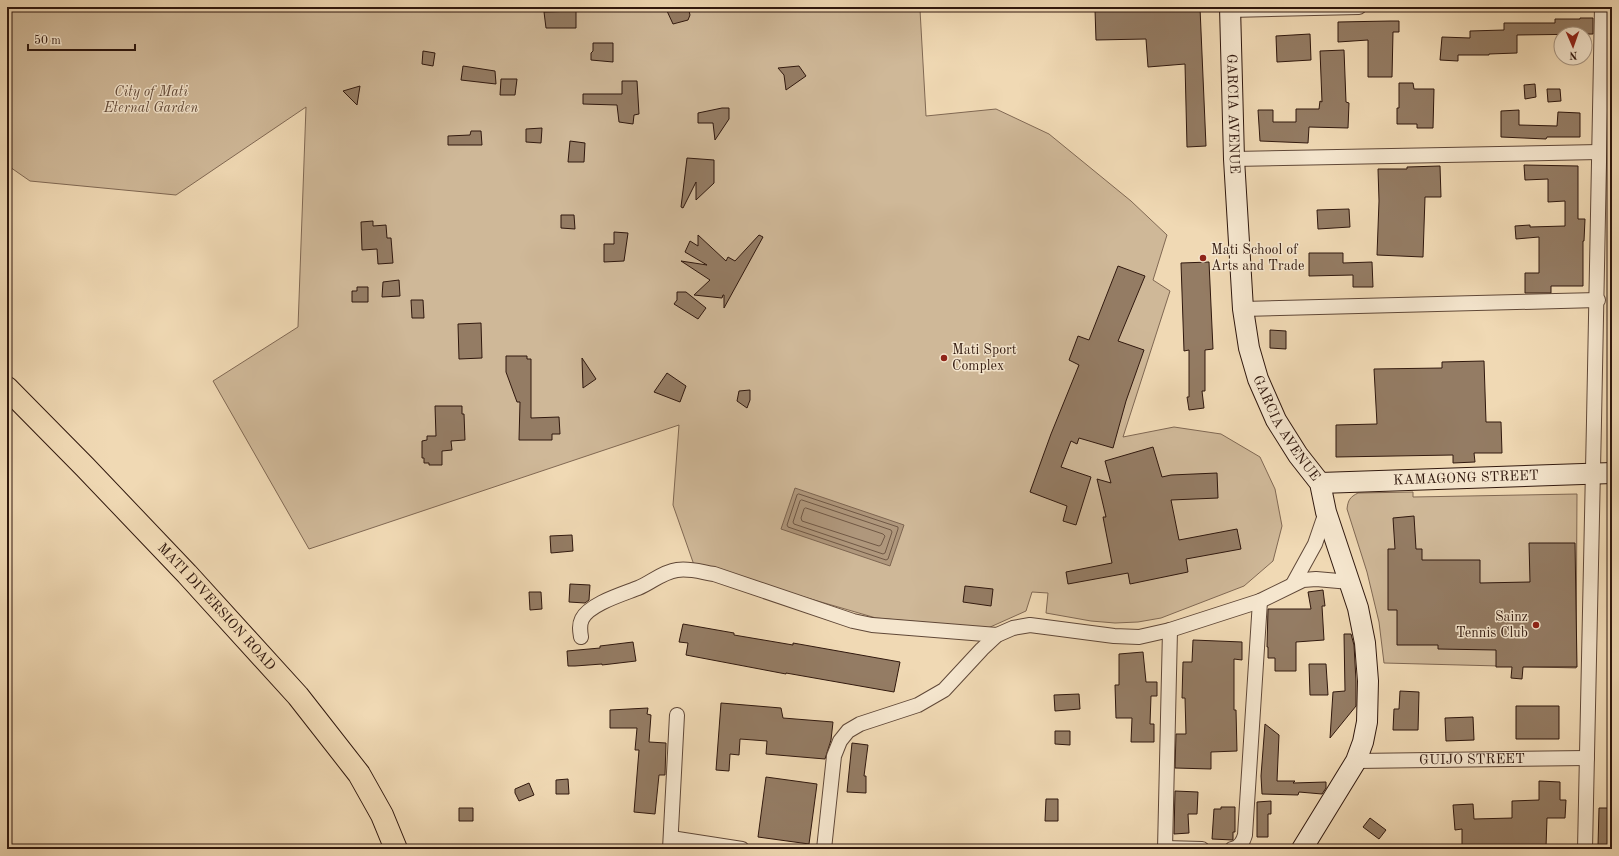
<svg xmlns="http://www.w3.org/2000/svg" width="1619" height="856" viewBox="0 0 1619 856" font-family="'Old Standard TT',serif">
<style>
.green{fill:#cfb898;stroke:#806853}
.water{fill:#af977c;stroke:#7c6450}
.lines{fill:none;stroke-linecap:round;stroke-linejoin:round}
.shore{stroke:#705845;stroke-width:1}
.building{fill:#947c64;stroke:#30180e}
.street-casing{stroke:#604838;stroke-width:16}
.secondary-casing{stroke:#30180e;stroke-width:22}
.highway-casing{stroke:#30180e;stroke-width:24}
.street{stroke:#f5e6ce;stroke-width:14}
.secondary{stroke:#f5e6ce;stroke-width:20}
.highway{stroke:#f0d9b4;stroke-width:22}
.poi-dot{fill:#8f2418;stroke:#f5e6ce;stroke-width:1.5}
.labels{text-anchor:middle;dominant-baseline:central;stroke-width:3;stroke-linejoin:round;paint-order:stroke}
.park-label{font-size:14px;font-style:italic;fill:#604837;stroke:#f5e6ce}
.street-label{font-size:14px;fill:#30180e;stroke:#f5e6ce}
.poi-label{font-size:14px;fill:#30180e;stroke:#f5e6ce;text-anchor:start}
</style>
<rect width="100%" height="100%" fill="#f0d9b4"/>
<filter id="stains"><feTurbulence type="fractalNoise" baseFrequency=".005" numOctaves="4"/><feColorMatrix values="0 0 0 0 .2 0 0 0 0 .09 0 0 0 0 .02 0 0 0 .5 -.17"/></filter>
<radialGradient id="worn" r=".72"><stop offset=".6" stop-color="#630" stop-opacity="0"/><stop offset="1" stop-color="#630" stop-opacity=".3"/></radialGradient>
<path class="green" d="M7,7h1027l-114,3 6,106 70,-7 53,25 82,67 36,34 -14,45 17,11 -47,146 51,-10 47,7 39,23 15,32 7,37 -9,35 -29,25 -83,32 -23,4 -23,1 -24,-2 -45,-8 2,-20 -16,-1 -6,19 -38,17 -112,-10 -182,-53 -21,-60 6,-80 -370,124 -96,-168 85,-54 8,-220 -130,88 -146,-14 -23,-16z
M1413,492v5l164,-3 -1,174 -192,-5 -5,-41 -12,-50 -20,-63c1,-9 3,-12 11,-16z"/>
<path class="water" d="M795,488l109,37 -14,41 -109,-37z"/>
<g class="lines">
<path class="shore" d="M799,494l99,33v2l-10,30 -2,1 -98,-33 -1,-2 10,-30z
M802,500l89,30 1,2 -7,21 -2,1 -89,-30 -1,-2 7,-21z
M806,508l77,26 2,2 -4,9 -2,1 -77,-25 -1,-3 3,-9z"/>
</g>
<path class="building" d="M672,7h16l2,8 -2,5 -15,4 -6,-13z
M1200,8l6,138 -19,1 -2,-83 -37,3 -2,-28 -50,1 -1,-30z
M576,11v17h-30l-2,-16z
M1580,18h13v16l-76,1v18l-28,1v1h-31v6l-18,-1 2,-23 28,1v-7l34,-1v-7h51v-4h25z
M1390,21h9v11h-6l-1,45h-24v-37l-30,2v-20z
M1310,34l1,26 -34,2 -1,-26z
M593,43h20v19l-22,-2v-7l2,-2z
M1344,50l2,52 3,1 -1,25 -39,-1 -1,16 -48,-2 -2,-31h15v12h23v-13h23l1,-8 2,1 -2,-51z
M423,51l12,2 -2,13 -11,-2z
M463,66l32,5 1,13 -35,-4z
M799,66l7,10 -20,14 -2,-15 -6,-7z
M501,79h16l-2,16h-15z
M622,81h15l2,33 -5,1 -1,9 -14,-2 -2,-17 -34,-1v-10h39z
M1399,83h14l1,6h20l-1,39h-16v-4h-20v-16h2z
M1535,84l1,13 -11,2 -1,-14z
M360,86l-3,19 -14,-14z
M1547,89h13l1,12 -13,1z
M722,108h7v11l-14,21 -2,-17h-15v-10z
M1519,110v15l38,1 1,-14 22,1v24h-33l-1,2 -45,-2v-26z
M542,128l-1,15 -15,-1v-13z
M471,131h10l1,14h-34v-9l22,-1z
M570,141l15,2 -1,19h-16z
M687,158l27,2v23l-18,17v-18l-13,26 -2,-1z
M1524,165l54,1v53h7l-1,22h-1v45h-32v7h-26v-20h14v-36l-23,2 -1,-13 15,-1v2l35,-1v-25l-17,1v-23l-23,1z
M1440,166l1,31h-16l-2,60 -46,-2 2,-54 -1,-32h29v-2z
M1349,209l1,18 -32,2 -1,-19z
M561,215h13l1,14 -14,-1z
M373,221v5l13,-1 1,13h4l2,25 -15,1 -1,-15 -15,1 -1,-28z
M614,232l14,1 -4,28 -20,1v-18h10z
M698,235l28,26 2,-4 7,4 24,-26 4,2 -39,71v-13h-1l-1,3 -28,-3 16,-15 -29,-19 26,4 -22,-13 5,-11 8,5z
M1309,253h34v10l29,-1 1,25h-20v-12l-44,1z
M1209,262l4,87 -8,1v41h-3l2,17 -15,2 -2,-13h2v-47l-5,1 -3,-88z
M1118,266l27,10 -27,65 26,9 -18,51 -13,47 -34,-10 -2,6 -6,-3 -10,26 30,10 -15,48 -13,-4 4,-15 -37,-14 21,-58 28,-69 -10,-5 9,-24 11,4z
M399,280l1,16 -18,1 1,-15z
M357,287h11v15h-16v-11h5z
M677,292h9l20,16 -8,11 -24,-15 3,-4z
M411,300h12l1,18h-12z
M481,323l1,35 -23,1 -1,-35z
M1270,330l16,1v18l-16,-1z
M506,356h21v3h4v59l28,-1 1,17h-8v6h-33l1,-38h-3l-11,-30z
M582,358l14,21 -13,9z
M1484,361l2,61h15l1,31h-28l1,9 -22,1v-8l-117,2v-32l41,-1 -3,-55 68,-1v-6z
M667,373l19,13 -6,16 -26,-10z
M750,390v10l-3,8 -10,-7 2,-10z
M435,406h27v8h2l1,26 -14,1 1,9 -10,1v14h-13v-2h-5v-5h-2v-17l5,-1v-4h9z
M1153,447l9,30 9,-2 46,-2 1,25 -47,2 8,40 58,-11 4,20 -55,10 2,13 -58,12 -2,-11 -60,11 -2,-12 46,-9 -9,-46h3l-9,-38 14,4 -6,-22z
M1414,516l2,33h6v11h58v23l50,-1 -1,-39h46l2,124h-54l-1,12 -11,-1 1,-11h-16v-17l-58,-1v-4h-41v-35h-9v-61h7l-2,-31z
M572,535l1,16 -22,2 -1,-17z
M570,584l20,1 -1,15 -4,3 -16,-1z
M965,586l28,3 -2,17 -28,-4z
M1323,590l2,16h-3l2,34 -28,2v29h-21v-13h-7v-11h-1l1,-38h43l-3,-17z
M529,592h12l1,17 -12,1z
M683,624l51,9v2l59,10v-2l107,19 -6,30 -108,-19v1l-100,-19 2,-12 -9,-1z
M1344,634h7l3,11 2,36v25l-26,32 3,-46 12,-1z
M1193,640l49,2v18l-8,-1v51h2l1,41 -26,1v17l-36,-1 1,-34h10l-1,-36h-3l1,-36h9z
M633,642l3,19 -34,4v-1l-27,2h-7l-1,-15 33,-3v-2z
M1143,652l3,30h11v14h-6l-1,28h4v18h-23l1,-24h-16l-1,-33h4v-31z
M1309,664h17l2,31h-18z
M1400,691l19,1 -1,38h-25l1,-21h5z
M1079,694l1,15 -25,2 -1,-16z
M721,703l60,5 2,10 50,4 -2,18 -6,19 -59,-5 1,-13 -27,-2 -1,16 -9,-1 -1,17 -13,-1z
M1516,706h43v33h-43z
M648,708l-1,6 4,1 -2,27 17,1 -1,32h-6l-4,39 -21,-2 5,-62h-4l2,-22h-27v-18z
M1473,717l1,23 -28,1 -1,-23z
M1265,724l14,11 -2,46h18l-2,2 33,-1v6l-4,6 -23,-2 -1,3 -36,-1 -1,-18z
M1055,731h15v14l-15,-1z
M852,743l16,2 -4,31h2v17l-19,-1z
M766,777l51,7 -8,60 -51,-7z
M568,779l1,15h-13v-14z
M1539,781l21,1v18h6l-1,18h-18l-1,29 -6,2h-78v-20l-7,1 -2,-25 20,-1 1,15 38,-1v-17l27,-1z
M529,783l5,12 -15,6 -4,-8v-4z
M1175,791l23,1 -1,22h-9l1,19 -15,1z
M1046,799h12v22h-13z
M1271,801v13h-3v23h-11v-35z
M1221,807h14v25h-2v8l-21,-1 2,-30h7z
M459,808h14v13h-14z
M1599,808h13v39l-14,-1z
M1370,818l16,12 -7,9 -16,-12z"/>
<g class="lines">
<defs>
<g id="street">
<path d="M1230,10l129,-3"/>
<path d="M1234,159l365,-7"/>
<path d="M1243,309l355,-9"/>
<path d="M1293,584l22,-40 11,-32"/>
<path d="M581,637c-1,-6 -2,-12 1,-18 7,-15 41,-25 56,-31 13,-5 24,-16 39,-18 13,-2 24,2 37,4l139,47 19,4 125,10"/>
<path id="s1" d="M1356,761l231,-3"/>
<path d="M671,838l71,11"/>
<path d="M1165,848l37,1"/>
<path d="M670,849l7,-134"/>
<path d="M824,849l10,-93 6,-15 8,-10 12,-7 58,-19 26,-15 38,-41 15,-14 16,-7 17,-3 84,11 25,1 31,-7 90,-29 43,-21 13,-1 34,3"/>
<path d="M1165,849l5,-219"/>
<path d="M1232,849c8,-1 11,-7 13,-14l15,-234"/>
<path d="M1585,849c7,-281 11,-561 17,-842"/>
</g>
<g id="secondary">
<path id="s2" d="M1230,7l4,152 9,150 6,39 9,31 18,41 22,35 22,28 6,29 32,96 7,35 3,38 -1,41 -4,20 -7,19 -54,88"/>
<path id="s3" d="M1320,483l292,-10"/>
</g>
<g id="highway">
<path id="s4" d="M7,388l78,79 102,107 111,122 61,78 23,41 14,34"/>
</g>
</defs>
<use href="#street" class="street-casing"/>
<use href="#secondary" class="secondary-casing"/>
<use href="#highway" class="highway-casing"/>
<use href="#street" class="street"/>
<use href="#secondary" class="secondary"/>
<use href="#highway" class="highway"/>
</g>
<g class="poi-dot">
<circle cx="1203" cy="258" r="4"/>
<circle cx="944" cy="358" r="4"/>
<circle cx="1536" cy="625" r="4"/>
</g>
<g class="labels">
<g class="park-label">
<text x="151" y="92">City of Mati<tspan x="151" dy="16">Eternal Garden</tspan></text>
</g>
<g class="street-label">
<text stroke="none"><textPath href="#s2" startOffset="107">GARCIA AVENUE</textPath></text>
<text stroke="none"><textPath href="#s2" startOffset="431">GARCIA AVENUE</textPath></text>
<text stroke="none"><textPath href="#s3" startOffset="146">KAMAGONG STREET</textPath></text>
<text stroke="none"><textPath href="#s4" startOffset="303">MATI DIVERSION ROAD</textPath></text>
<text stroke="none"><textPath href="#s1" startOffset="116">GUIJO STREET</textPath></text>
</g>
<g class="poi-label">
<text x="1211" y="250">Mati School of<tspan x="1211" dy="16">Arts and Trade</tspan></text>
<text x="952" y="350">Mati Sport<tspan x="952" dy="16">Complex</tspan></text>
<text x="1528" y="617" text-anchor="end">Sainz<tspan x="1528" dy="16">Tennis Club</tspan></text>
</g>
</g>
<rect width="1619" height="856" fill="none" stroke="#f0d9b4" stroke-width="24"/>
<rect x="8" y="8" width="1603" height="840" fill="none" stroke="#30180e" stroke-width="2"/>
<rect x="12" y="12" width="1595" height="832" fill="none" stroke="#30180e"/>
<g transform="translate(1573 46) rotate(178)"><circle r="19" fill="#f5e6ce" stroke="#a69481"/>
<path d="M0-3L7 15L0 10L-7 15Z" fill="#8f2418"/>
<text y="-6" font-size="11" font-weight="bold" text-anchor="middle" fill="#30180e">N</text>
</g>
<path d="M28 44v6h107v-6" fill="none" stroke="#30180e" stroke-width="2"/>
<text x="34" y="44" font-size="12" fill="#30180e" stroke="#f5e6ce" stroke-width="3" paint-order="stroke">50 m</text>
<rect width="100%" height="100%" filter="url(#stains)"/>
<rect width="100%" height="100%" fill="url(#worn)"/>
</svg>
